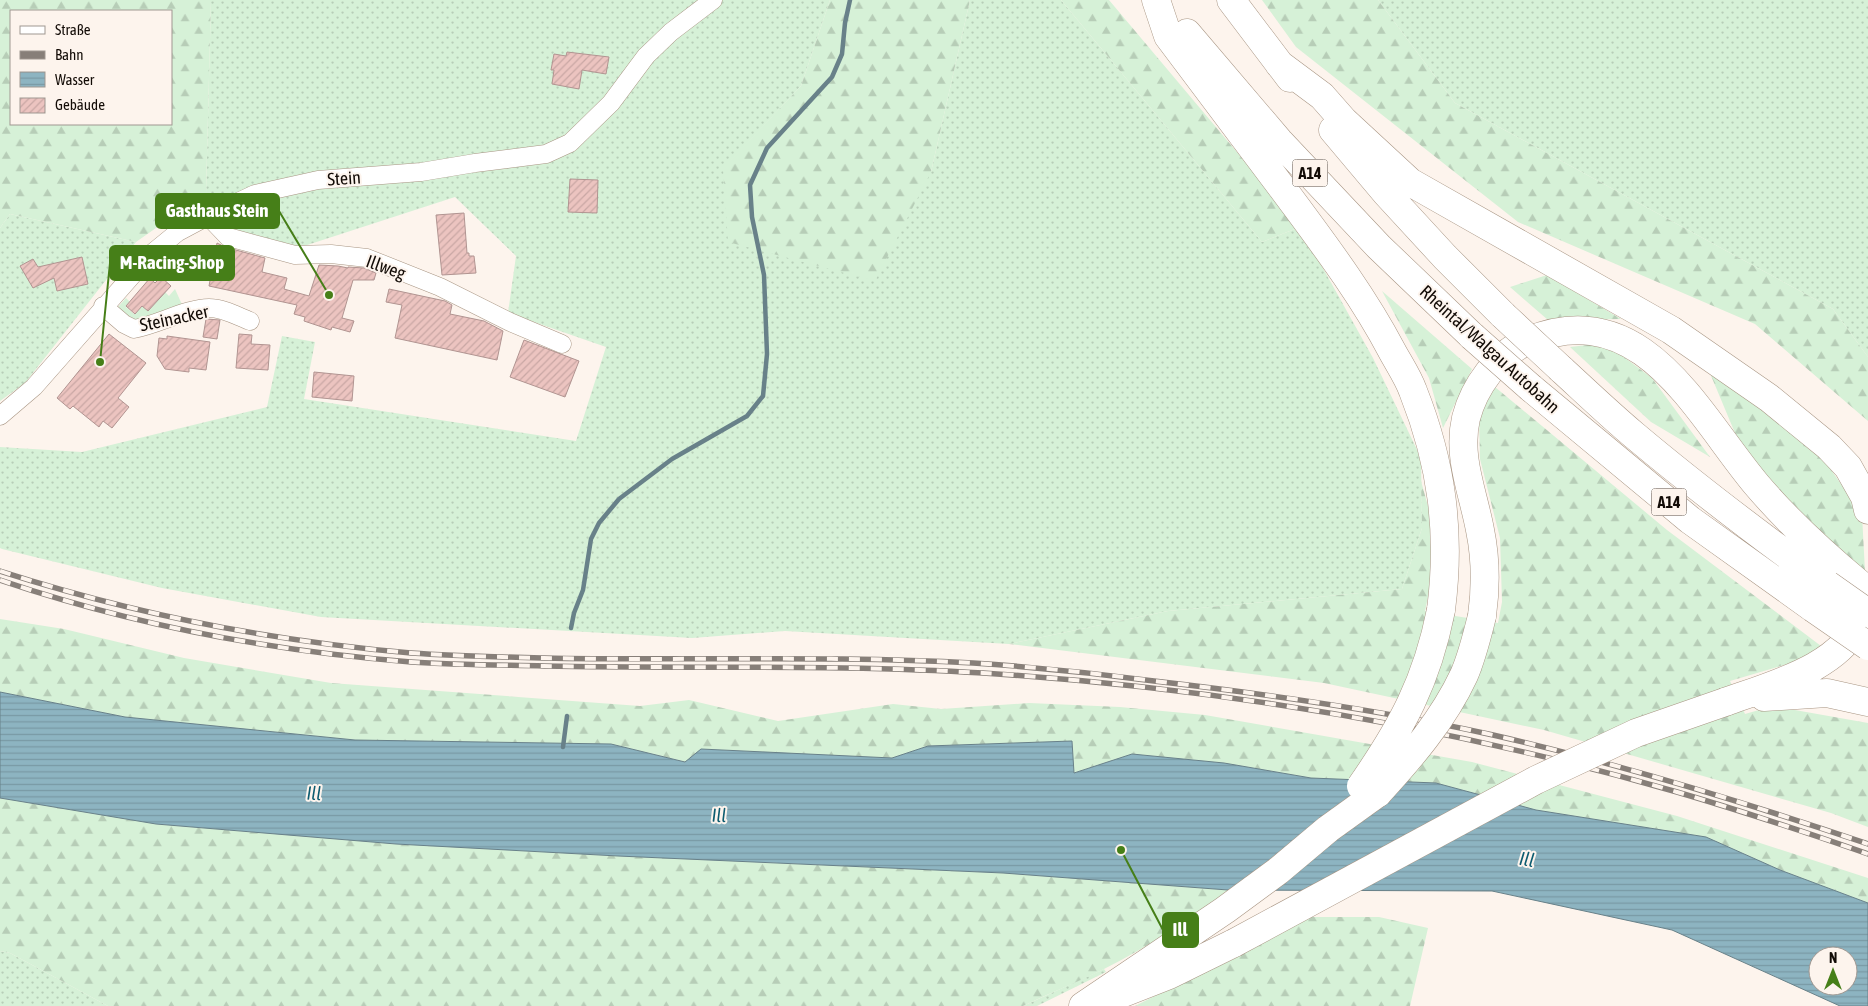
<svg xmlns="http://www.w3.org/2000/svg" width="1868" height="1006" viewBox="0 0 1868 1006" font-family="'Asap Condensed',sans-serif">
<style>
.grass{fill:url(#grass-dots)}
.forest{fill:url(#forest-firs);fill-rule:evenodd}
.garden{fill:#d6f1d7}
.water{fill:url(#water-rules);stroke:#688189;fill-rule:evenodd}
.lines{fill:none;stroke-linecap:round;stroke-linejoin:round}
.stream{stroke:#688189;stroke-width:4.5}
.building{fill:url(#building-hatch);stroke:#b19491}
.street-casing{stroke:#a89583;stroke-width:19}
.highway-casing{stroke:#a89583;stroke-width:29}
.street{stroke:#fff;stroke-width:18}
.highway{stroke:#fff;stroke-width:28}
.rail-casing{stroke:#877f79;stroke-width:5.5}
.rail{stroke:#fdf4ed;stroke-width:4;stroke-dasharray:11;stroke-linecap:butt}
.highway-bridge-casing{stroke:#a89583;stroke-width:29;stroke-linecap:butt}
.highway-bridge{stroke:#fff;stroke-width:28}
.labels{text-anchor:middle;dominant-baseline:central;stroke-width:4;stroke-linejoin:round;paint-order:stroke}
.shield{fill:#fdf4ed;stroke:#58514b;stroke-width:1}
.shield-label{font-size:16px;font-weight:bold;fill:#120b06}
.street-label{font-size:18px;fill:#120b06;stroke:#fdf4ed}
.water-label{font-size:19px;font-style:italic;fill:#0d5c70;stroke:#fdf4ed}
.leader{fill:none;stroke:#467f18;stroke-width:2}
.callout-dot{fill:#467f18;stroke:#fdf4ed;stroke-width:2}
.callout{fill:#467f18;stroke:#467f18;stroke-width:2}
.callout-label{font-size:19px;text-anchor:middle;font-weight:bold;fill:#fff}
</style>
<defs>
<pattern id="grass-dots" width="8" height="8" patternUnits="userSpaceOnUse" patternTransform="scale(1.25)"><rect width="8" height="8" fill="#d6f1d7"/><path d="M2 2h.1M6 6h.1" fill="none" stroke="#b7cdb7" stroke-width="1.8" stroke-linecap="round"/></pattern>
<pattern id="forest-firs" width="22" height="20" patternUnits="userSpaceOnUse" patternTransform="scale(1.25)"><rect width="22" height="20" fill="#d6f1d7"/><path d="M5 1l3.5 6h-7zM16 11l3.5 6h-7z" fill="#b7cdb7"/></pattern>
<pattern id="water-rules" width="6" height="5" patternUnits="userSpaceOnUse" patternTransform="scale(1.25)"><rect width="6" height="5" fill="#8db4c1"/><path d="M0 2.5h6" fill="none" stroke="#7999a4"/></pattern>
<pattern id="building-hatch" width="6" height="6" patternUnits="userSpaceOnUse" patternTransform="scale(1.25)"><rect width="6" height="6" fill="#ecc4c0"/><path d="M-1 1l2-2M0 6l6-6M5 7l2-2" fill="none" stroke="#c9a7a4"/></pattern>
</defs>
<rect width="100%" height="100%" fill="#fdf4ed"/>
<path class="grass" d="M211,0h619l-29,86 -77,82 207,4 39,-172h91l201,242 38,-15 73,131 48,100 1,70 -20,61 -234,22 -159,33 -224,-13 -93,7 -371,-21 -159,-29 -160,-39 -2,-1v-101l82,5 185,-45 15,-71 33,6 -11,57 272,42 30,-94 -98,-34 8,-57 -61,-59 -157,51 -60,-15 -32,-40z
M1378,0h490v357l-35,-48 -378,-206z
M10,214l126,28 -111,141 -25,18v-173z
M0,951l10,2 98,53h-108z
M1104,969l2,3 -69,34h-14z"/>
<path class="forest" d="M0,0h211l-5,193 -70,49 -126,-28 -10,14zM11,11h160v113h-160z
M830,0h140l-39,172 -56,109 -147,-39 -5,-74 78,-82z
M1061,0h48l191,227 -38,15z
M1262,0h116l77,103 378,206 35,48v64l-113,-97 -237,-102 -222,-175z
M1547,275l74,44 -73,1 -38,-33z
M1382,291l90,78 -29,59 -14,-50z
M1605,343l47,35 58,79 -59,-35 -81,-75z
M1707,366l113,88 42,60 3,58 -58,-51 -67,-76z
M1495,387l172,143 154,116 -20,14 -71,21 15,33 28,-8 95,17v104l-37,-14 -287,-83 -220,-47 -315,-39 159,-33 234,-22 20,-61 -1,-47 13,47 2,30 -11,53 73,12 4,-21 -2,-64 -20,-79 -1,-42z
M0,619l64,10 120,29 147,25 309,23 49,-6 89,21 115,-17 48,5 88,-6 91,4 85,8 267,47 205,54 191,62v25l-88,-33 -74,-33 -170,-27 -100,-27 -125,-5 -87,-15 -92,-9 -58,19 -2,-32 -144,5 -36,12 -191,-9 -15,13 -75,-18 -256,-4 -230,-23 -125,-25z
M0,798l156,26 240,20 222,12 385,17 225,17c-38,29 -80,57 -124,79 -26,13 -54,24 -81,37h-915l-98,-53 -10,-2z
M1311,917h68l49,11 -18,78h-275z"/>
<path class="garden" d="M175,289l9,20 -50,13 -13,-10 -3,-5 8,-9 4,4 -4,5 8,7 8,-8 6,5 17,-19 4,4z"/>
<path class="water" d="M0,692l125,25 230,23 256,4 74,18 16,-13 191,9 36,-12 144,-5 2,32 58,-19 92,9 87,15 125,5 100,27 170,27 74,33 88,33v103h-28l-168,-76 -180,-39 -264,-1 -225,-17 -385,-17 -222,-12 -240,-20 -156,-26zM1818,956h30v30h-30z"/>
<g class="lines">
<path class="stream" d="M571,628l3,-15 9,-23 8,-51 8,-16 20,-24 53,-40 75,-43 16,-20 4,-42 -3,-79 -12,-58 -2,-32 17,-37 65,-71 10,-23 3,-31 5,-23
M563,747l4,-31"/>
</g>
<path class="building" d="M567,52l42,5 -3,17 -24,-4 -3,19 -27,-5 2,-14h-3l3,-16 12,2z
M570,179l28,1 -1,33 -29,-1z
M464,213l3,40h2v3h5l2,17 -34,2 -6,-60z
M217,243l8,4 40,11 -3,14 25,6 -3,11 25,7 10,-31 19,1 10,2v-1l16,1 12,5 -2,7h-21l-11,38 12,3 -4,11 -18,-5 -1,3 -27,-9 1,-4 -11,-3 3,-9 -88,-19z
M82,257l6,27 -31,7 -3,-13 -21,10 -13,-22 13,-7 5,8z
M161,277l10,9 -23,25 -6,-5 -7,8 -9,-8 24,-28 5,5z
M389,289l56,12 7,4 -2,9 34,7 19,10 -6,29 -102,-22 7,-33 -16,-3z
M206,319l14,1 -3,19 -14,-2z
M109,334l37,29 -28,35 11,9 -17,21 -9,-7 -4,6 -26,-21 -3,3 -13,-11z
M239,334l13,1 -1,9 19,1 -2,25 -32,-2z
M167,336l43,6 -4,28 -17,-2v4l-24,-3 -8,-13 2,-18 8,1z
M524,340l55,21 -14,36 -55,-20z
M314,372l40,4 -2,25 -40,-4z"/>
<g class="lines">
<defs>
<path id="street" d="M208,216l20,21 67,18 36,-1 36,4 73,29 70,35 52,22
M103,306l21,18 10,5c23,-4 53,-21 75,-21 14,0 28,8 41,13
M0,416l34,-29 117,-133 27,-22 30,-16 47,-22 63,-14 103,-8 54,-9 71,-9 24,-11 41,-40 35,-47 25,-24 42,-32"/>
<path id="highway" d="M1156,0l12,36c40,54 81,107 121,161 37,50 74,99 103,154 7,13 16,26 21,40 29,73 38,142 28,219
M1231,0l59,78
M1187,33l92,108 100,106 93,89
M1279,64l43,32 22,25 66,61 261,148 98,68 60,49 19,20 17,30 3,13
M1333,130l53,63 59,64 58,58
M1561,369c24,22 48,45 73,66 63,53 128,102 194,150
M1531,388l159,132 123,88
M1482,616c4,-29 4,-57 -2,-86 -7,-38 -23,-73 -14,-112 8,-31 32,-65 62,-77 114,-47 168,71 228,143 33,39 73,75 112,107
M1764,697l63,-4 41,9
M1725,702c47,-17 120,-35 137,-87
M1113,997l56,-22 65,-32
M1083,1006l142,-96 53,-39 50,-42 50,-36"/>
</defs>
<use href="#street" class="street-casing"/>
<use href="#highway" class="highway-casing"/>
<use href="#street" class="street"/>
<use href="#highway" class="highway"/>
<defs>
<path id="rail" d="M0,571c134,43 271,70 411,82 44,3 89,4 133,5 143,3 286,-3 429,5 61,4 121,10 181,18 113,13 227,29 339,54 127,29 251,67 375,109
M0,580c133,45 271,71 411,82 44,3 89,3 133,4 146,3 293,-2 439,7 234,15 469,54 694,119 65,19 128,40 191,62"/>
</defs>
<use href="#rail" class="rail-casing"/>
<use href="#rail" class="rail"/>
<defs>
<path id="highway-bridge" d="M1503,315l58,54
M1472,336l59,52
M1828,585l40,28
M1813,608l55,38
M1361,786c41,-59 66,-105 80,-176
M1378,793c33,-36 65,-73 86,-118 8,-18 13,-39 18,-59
M1234,943l302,-163 100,-47 89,-31"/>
</defs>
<use href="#highway-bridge" class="highway-bridge-casing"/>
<use href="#highway-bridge" class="highway-bridge"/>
</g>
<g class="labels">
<g class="shield">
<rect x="1292.5" y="159.5" width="35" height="27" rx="4"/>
<rect x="1651.5" y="488.5" width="35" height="27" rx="4"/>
</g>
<g class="shield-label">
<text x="1310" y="173">A14</text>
<text x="1669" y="502">A14</text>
</g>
<g class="street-label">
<text transform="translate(344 178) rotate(-4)">Stein</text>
<text transform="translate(386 267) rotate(20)">Illweg</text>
<text transform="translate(174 318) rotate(-12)">Steinacker</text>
<text transform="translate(1490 349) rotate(42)">Rheintal/Walgau Autobahn</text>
</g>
<g class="water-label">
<text transform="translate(314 793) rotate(3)">Ill</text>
<text transform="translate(719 815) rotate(1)">Ill</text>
<text transform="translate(1527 859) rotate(11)">Ill</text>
</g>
</g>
<path class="leader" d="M329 295L279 211M100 362L110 263M1121 850L1163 930"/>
<g class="callout-dot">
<circle cx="329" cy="295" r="5"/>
<circle cx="100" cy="362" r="5"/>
<circle cx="1121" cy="850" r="5"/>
</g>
<g class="callout">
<rect x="156" y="194" width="123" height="34" rx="5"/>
<rect x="110" y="246" width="124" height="34" rx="5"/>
<rect x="1163" y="913" width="35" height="34" rx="5"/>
</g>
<g class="callout-label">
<text x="217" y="217">Gasthaus Stein</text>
<text x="172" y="269">M-Racing-Shop</text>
<text x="1180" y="936">Ill</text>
</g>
<rect x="10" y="10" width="162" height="115" fill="#fdf4ed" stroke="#9f9791"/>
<rect x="20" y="26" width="25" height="8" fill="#ffffff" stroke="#9f9791"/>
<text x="55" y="35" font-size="15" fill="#120b06">Straße</text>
<rect x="20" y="51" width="25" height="8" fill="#877f79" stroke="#9f9791"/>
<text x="55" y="60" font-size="15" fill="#120b06">Bahn</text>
<rect x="20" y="72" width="25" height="15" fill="url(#water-rules)" stroke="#9f9791"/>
<text x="55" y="85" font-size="15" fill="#120b06">Wasser</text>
<rect x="20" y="98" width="25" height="15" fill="url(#building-hatch)" stroke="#9f9791"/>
<text x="55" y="110" font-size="15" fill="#120b06">Gebäude</text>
<g transform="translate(1833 971)"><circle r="24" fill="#fdf4ed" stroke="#9f9791"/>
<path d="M0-4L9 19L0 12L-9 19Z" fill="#467f18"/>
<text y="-8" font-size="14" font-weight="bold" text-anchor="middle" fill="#120b06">N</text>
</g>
</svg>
